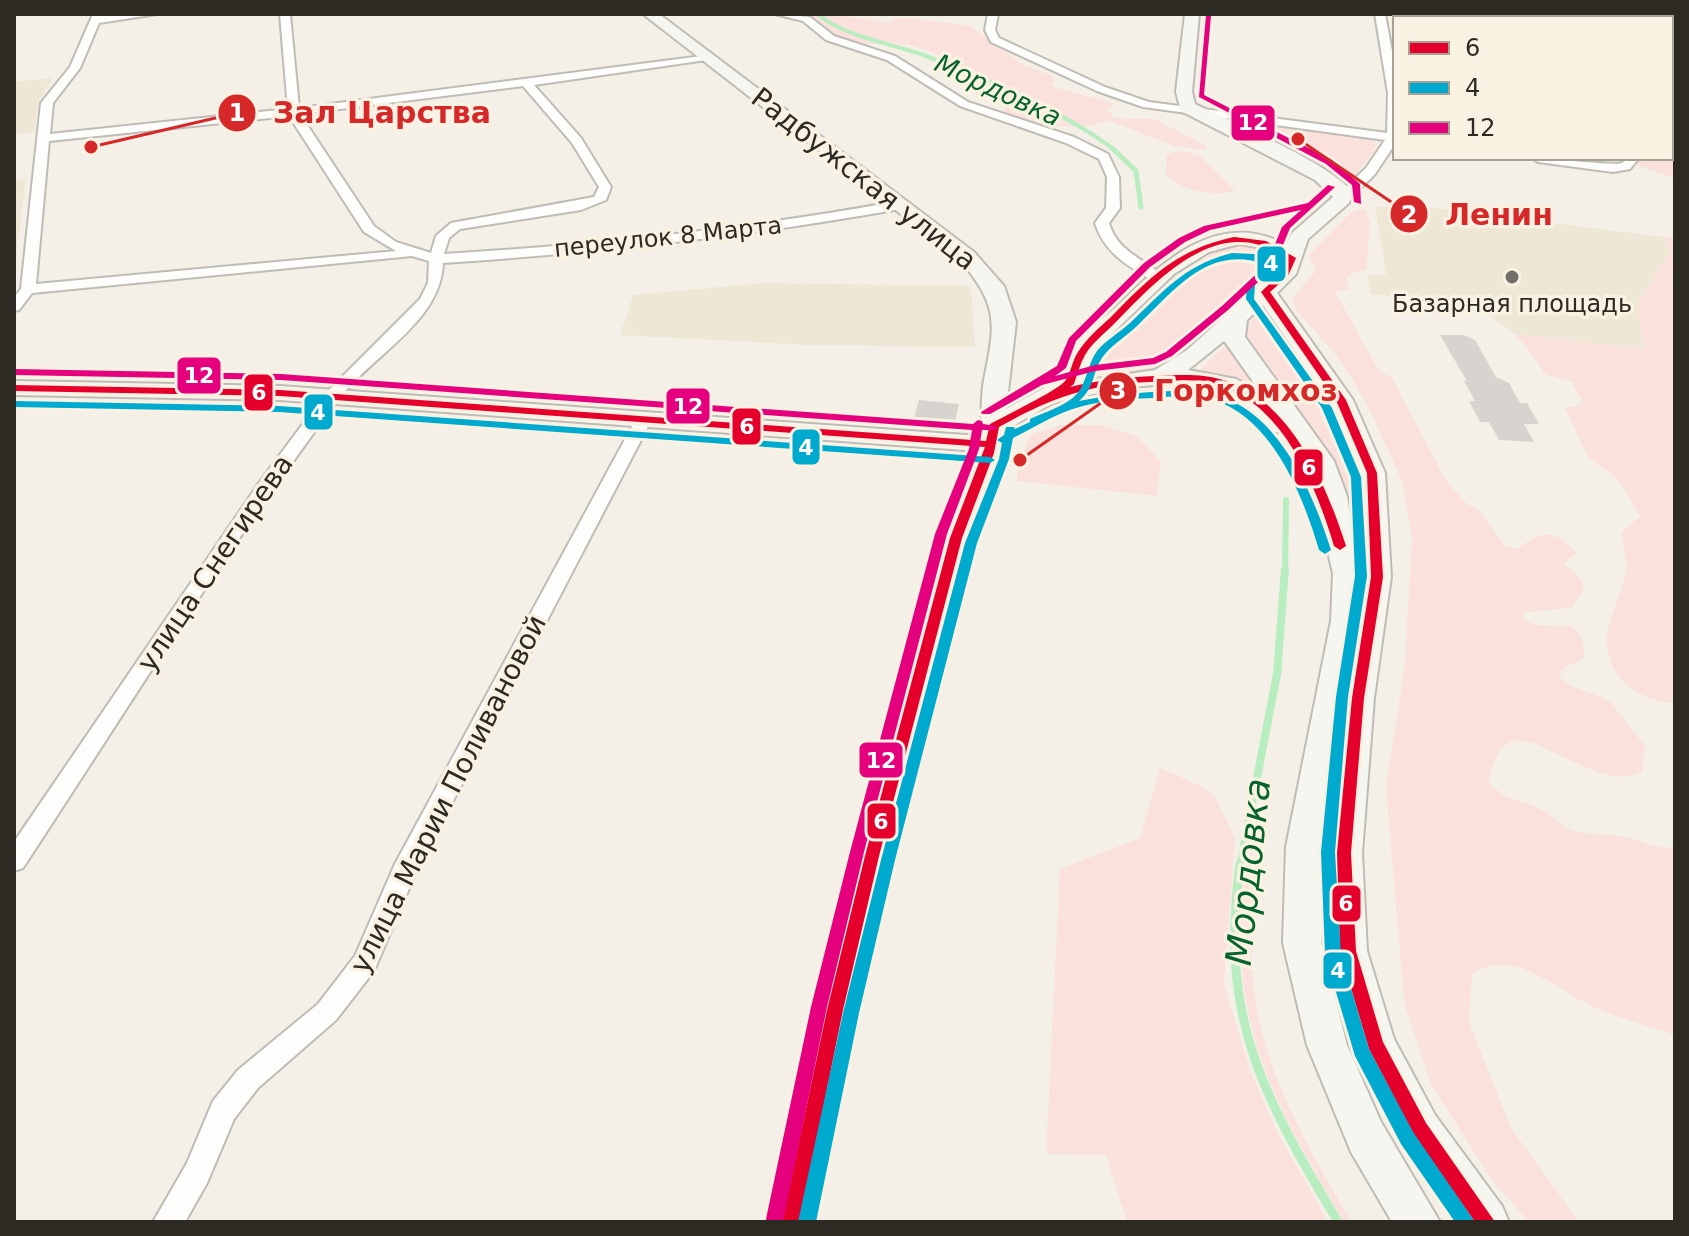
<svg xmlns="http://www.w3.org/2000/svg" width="1689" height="1236" viewBox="0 0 1689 1236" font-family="'DejaVu Sans',sans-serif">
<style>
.built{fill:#eee7d6}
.green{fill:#fae1dc}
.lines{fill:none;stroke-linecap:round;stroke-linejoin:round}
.stream-far4{stroke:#b7edbf;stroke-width:4}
.stream-far3{stroke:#b7edbf;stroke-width:5}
.stream-far2{stroke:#b7edbf;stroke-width:6}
.stream-far1{stroke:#b7edbf;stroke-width:8}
.stream{stroke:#b7edbf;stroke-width:9}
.building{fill:#d8d3ce}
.street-casing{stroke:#bfbcb6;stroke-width:4}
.secondary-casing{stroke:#bfbcb6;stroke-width:4}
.street{fill:#fdfdfb;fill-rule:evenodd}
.secondary{fill:#f6f6f0;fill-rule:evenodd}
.bus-1-casing{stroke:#f9f2e2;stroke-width:6}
.bus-2-casing{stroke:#f9f2e2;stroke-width:6}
.bus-3-casing{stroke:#f9f2e2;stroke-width:6}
.bus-1{fill:#e4002b;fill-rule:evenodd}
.bus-2{fill:#00a9ce;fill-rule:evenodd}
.bus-3{fill:#e5007d;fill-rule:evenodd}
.poi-dot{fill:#736f68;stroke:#f9f2e2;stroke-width:3}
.labels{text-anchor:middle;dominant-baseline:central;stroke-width:7;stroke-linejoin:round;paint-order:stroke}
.far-street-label{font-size:24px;fill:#2d2a24;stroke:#f9f2e2}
.far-poi-label{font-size:24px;fill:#2d2a24;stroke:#f9f2e2}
.far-water-label{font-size:26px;font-style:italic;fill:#06632b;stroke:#f9f2e2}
.street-label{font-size:28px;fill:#2d2a24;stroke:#f9f2e2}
.near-water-label{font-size:36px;font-style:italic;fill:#06632b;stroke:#f9f2e2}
.leader{fill:none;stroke:#d62828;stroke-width:3}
.callout-dot{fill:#d62828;stroke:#f9f2e2;stroke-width:3}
.mark-label{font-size:24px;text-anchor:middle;font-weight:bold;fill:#fff}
.callout-label{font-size:30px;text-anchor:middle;font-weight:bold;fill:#d62828;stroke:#f9f2e2;stroke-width:7;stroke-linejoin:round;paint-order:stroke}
.line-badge{stroke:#f9f2e2;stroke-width:3}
.badge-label{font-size:22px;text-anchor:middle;font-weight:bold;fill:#fff}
</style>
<rect width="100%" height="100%" fill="#f4f0e7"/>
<path class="built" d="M53,78l-14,23 -5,31 -20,3v-53z
M26,179l-12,95v-94z
M1409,205l255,32 6,16 -15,26 -8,71 -133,-16 -36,-28 -107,-12 -4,-20 19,1 -11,-69 34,3z
M764,283l207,3 4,61 -166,-2 -189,-10 13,-40z"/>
<path class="green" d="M804,14h27l59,9 7,-5h11l62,8 53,39 31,11 -2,9 5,3 56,15v4l-5,3 6,8 40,1 53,27 -2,4 -30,-4 -68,-26 -17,6h-52l-35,-15 12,-8 -11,-12 -39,-2 -8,-8 5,-7 -2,-6 -25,-15 -25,-8 -57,-2 -22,-7z
M1228,118l140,19 9,9 -24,33 -11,2 -117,-62z
M1675,120v58l-48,-16 1,-4h43v-36z
M1181,150l20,7 34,34c-23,5 -52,1 -69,-16v-20z
M1361,209l5,1 4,13 -4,47 -12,2 -8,6 3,11 -14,3 44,79 13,7 56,106 19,20 11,5 27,37 12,3c28,-20 36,-20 60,4l-13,10 17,16 3,9 -11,19 -50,6 1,7c30,17 60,-14 60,39l-20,8 -5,9c13,15 34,15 50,25 5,3 27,36 36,44l-3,26c-39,25 -108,-44 -133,-28 -12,7 -17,25 -21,37 17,24 35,18 58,32 8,5 16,15 26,18 14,6 34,3 49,6 19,3 35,15 54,11v188c-27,-9 -57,-17 -83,-29 -39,-17 -77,-60 -120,-32l-3,48 42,106 68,94h-50l-37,-42 -61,-96 -27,-82 -18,-215 19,-123 7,-127 -10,-56 -30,-66 -20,-37 -20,-28 -34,-38 -6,-13 24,-29 -7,-15 41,-42z
M1664,237l11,1v465c-33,-1 -67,-23 -68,-60 -1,-24 16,-49 19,-73 1,-11 -3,-26 -5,-37l19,-17 -22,-37 -30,-22 -23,-49 18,-4 -11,-22 -27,-8 -18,-27 -13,-13 132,15 -10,-43 34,-53z
M1227,246c18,-1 45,-2 55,18l-116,104 -34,4 -19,-5 -13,-13 1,-6 114,-98z
M1264,308c37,50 90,106 98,170 4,24 1,50 1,75l-26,-81 -94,-133 2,-12z
M1227,345l45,56 -77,-27z
M1061,425h40l37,12 23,25 -4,34 -140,-15v-13l13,-33z
M1160,768l41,18 13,9 21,43 -11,146 26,87 29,65 49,86h-201l-21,-67 -60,-1 14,-285 80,-31z
M1251,852l4,10c-4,57 -7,116 7,171 18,67 55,131 90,189h-8c-62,-105 -112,-189 -102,-316 2,-17 1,-39 9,-54z"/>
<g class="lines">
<path class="stream-far4" d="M817,14c33,25 71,28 109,42 65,24 133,53 189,94"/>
<path class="stream-far3" d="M1112,148l24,23 5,36"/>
<path class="stream-far2" d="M1285,571l1,-71"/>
<path class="stream-far1" d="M1240,866l37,-192 8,-105"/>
<path class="stream" d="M1240,864c-21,153 22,230 98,358"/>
</g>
<path class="building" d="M1440,335h24l11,5 21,37 13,6 11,20h7l12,21h-15l10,18 -35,-2 -10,-18h-9l-11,-21h6l-11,-20h3z
M919,400l40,4 -6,27 -42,-3z"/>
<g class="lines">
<defs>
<path id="street" d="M93,14h10l-1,2 55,-2 -58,9 -19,45 -27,35 -3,31 238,-25 -8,-95h10l9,94 411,-53v4l-4,1 -172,25 47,53 30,49 -5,13 -25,10 -121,19 -11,9 -5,16c153,-9 306,-26 456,-53l7,4 -7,4c-151,27 -304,44 -457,54 -2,59 -71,92 -104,136 -113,150 -213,312 -316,469l-9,3v-29l245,-359 66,-89 95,-95 8,-16 1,-22 -17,-5 -380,37 -13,17 -5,1v-14l7,-8 20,-186 29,-36zM523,86l49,57 27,44 -5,10 -143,26 -15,13 -5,17 -35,-11 -22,-16 -74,-112zM289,116l75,116 32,19 -360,33 13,-143z
M775,14l35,3 24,19 61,20 73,46 106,35 34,17 11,23 1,31 -11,15c9,30 35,35 55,54l-7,4 -5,-1c-25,-14 -48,-28 -57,-57l11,-15 1,-31 -8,-18 -33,-16 -106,-37 -73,-46 -61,-20 -23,-19z
M988,14h10l-3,16 4,8 106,49 44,15 238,31 1,-40 -13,-79h10l10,53v77l-20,30 -28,28h-10v-6l29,-28 19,-28 -242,-33 -46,-16 -106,-49 -6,-12z
M1532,158c13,0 85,8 90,5 2,-1 3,-3 4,-5h13l-9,11 -17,3 -75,-10z
M644,414l8,5 -236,453 -42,99 -38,49 -78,68 -24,31 -27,64 -22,39h-32l34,-59 26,-62 25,-31 80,-66 37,-48 40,-92 241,-445z"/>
<path id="secondary" d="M643,14h16l315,238 30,34 12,36 -10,87 54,-30 9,-25 9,-13c11,-12 25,-22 37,-33 45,-44 103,-101 171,-63l6,-12 41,-36 -18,-17 -134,-69 -5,-19 9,-78h14l-7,78 3,12c38,19 135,59 158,89l-4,10 -41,36 -12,35 -19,19 76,107 32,73 6,104 -17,121 -12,155 5,98 27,88 41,76 67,91 7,16h-50l-54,-79 -50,-99 -26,-93 -3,-98 8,-74 -12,68 -1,96 26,102 34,77 59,100h-48l-41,-70 -44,-107 -24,-102 3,-96 45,-226 2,-48 -9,-37 -3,-40 -13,-35 -20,-29h-18l-26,-28 -25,-14 -43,-7 -56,5 -67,15 -47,27 -4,23 -32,85 -80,318 -35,154 -41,212h-46c51,-229 104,-457 173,-681 10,-31 26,-60 36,-90l-697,-51 -266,-5v-14l266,5 700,50c2,-17 1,-34 3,-50 11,-60 19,-76 -23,-126zM1239,244l18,3 23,13 -5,11 -88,79 -32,20 -71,11 10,-30 80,-77 35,-22zM1263,305l66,95 30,73 4,104 -2,7 -14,-88 -13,-35 -89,-124 2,-17zM1224,341l1,1 36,51 -25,-14 -48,-9z"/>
</defs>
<use href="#street" class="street-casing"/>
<use href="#secondary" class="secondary-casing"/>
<use href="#street" class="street"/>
<use href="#secondary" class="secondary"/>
<defs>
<path id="bus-1" d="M1234,237l32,4 30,17 -8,18 -18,16 76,108 31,73 6,104 -19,121 -13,155 5,98 27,91 43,81 69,99h-20l-61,-87 -45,-86 -29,-98 -3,-98 15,-155 19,-121 -4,-104 -31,-73 -75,-108 20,-19 6,-14c-16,-11 -31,-18 -51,-17 -47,2 -91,50 -121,81 -10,10 -23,20 -30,32 -5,9 -8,20 -11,29l-4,3c29,-7 57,-10 85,-11 23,-1 46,-3 68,4 68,20 103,104 123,166l-6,4 -6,-4c-18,-60 -51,-143 -118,-162 -21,-6 -45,-3 -67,-2 -63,3 -96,15 -150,45l-5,26 -32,85 -83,318 -36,154 -43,212h-18l45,-212 38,-154 85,-318 35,-91 -705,-51 -266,-5v-6l266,5 706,51 4,-17c13,-7 70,-35 75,-43 6,-8 7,-20 13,-29 8,-13 22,-25 34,-36 39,-40 66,-67 122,-79z"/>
<path id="bus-2" d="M1232,253l22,1 22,10 -21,21 -1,14 78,109 29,69 6,99 -19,121 -13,155 6,103 28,94 44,83 62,90h-20l-54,-78 -46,-88 -30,-101 -4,-103 15,-155 19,-121 -4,-99 -29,-69 -76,-109 1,-15 19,-19c-57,-22 -91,25 -129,61 -10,10 -23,17 -32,28 -13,15 -9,33 -26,47 24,-5 49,-8 73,-9 23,-1 46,-3 67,4 62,19 94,98 112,154l-6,4 -6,-4c-16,-54 -46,-131 -105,-150 -20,-6 -42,-3 -61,-2 -30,1 -63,3 -91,15 -16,7 -33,17 -49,25l-4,21 -32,84 -82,317 -36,153 -43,209h-18l45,-209 38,-153 84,-317 34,-84 3,-16 -5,-3 7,-5 2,-8h8l1,2 15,-7v-3c17,-8 44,-15 52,-33 6,-12 7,-24 15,-35 9,-11 22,-18 33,-28 34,-32 54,-58 102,-70z
M14,401l265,5 711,51 5,3 -5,3 -711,-51 -265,-5z"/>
<path id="bus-3" d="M1206,15l5,1 -7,79 128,65 28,24 1,20 -7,-2 -2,-17 -26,-21 -127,-67z
M1328,185l7,2 -45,41 -16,39 -46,43 -56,46 -17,8 -60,7 -53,14 -52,29h-8l-1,-2 76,-46 12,-28 75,-75 35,-25 25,-12 104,-23zM1301,210l-19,17 -15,37 -45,42 -56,46 -13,6 -58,7 -40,11 11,-8 10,-27 74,-74 35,-25 25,-12z
M14,369l267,5 692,50 5,-4 4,1 1,3 13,2v4h-14l-3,19 -32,85 -83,318 -37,155 -44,215h-16l-1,-3 45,-212 39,-155 85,-318 34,-85 3,-19 -691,-50 -267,-5z"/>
</defs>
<use href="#bus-1" class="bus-1-casing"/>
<use href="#bus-2" class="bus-2-casing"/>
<use href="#bus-3" class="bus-3-casing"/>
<use href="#bus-1" class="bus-1"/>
<use href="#bus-2" class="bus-2"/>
<use href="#bus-3" class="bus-3"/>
</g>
<circle class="poi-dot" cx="1512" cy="277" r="8"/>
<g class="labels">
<g class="far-street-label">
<text transform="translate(668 237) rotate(-6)">переулок 8 Марта</text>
</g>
<g class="far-poi-label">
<text x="1512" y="304">Базарная площадь</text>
</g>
<g class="far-water-label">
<text transform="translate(998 90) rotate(25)">Мордовка</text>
</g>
<g class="street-label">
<text transform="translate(864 179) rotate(38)">Радбужская улица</text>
<text transform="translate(215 563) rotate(-56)">улица Снегирева</text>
<text transform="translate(448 794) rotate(-63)">улица Марии Поливановой</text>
</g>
<g class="near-water-label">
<text transform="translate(1248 872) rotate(-84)">Мордовка</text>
</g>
</g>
<path class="leader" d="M91 147L237 113M1298 139L1409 214M1020 460L1118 391"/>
<g class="callout-dot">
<circle cx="91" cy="147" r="8"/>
<circle cx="1298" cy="139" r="8"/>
<circle cx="1020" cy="460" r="8"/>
<circle cx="237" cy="113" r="20"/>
<circle cx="1409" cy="214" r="20"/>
<circle cx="1118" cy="391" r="20"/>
</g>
<g class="mark-label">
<text x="237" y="121">1</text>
<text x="1409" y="223">2</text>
<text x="1118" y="399">3</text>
</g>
<g class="callout-label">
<text x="382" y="123">Зал Царства</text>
<text x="1499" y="225">Ленин</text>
<text x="1246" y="401">Горкомхоз</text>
</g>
<g class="line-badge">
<rect x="1230" y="104" width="46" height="38" rx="8" fill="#e5007d"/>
<rect x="1256" y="245" width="31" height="38" rx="8" fill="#00a9ce"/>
<rect x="176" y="356" width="46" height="39" rx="8" fill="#e5007d"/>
<rect x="243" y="373" width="31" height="39" rx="8" fill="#e4002b"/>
<rect x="665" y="387" width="46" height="38" rx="8" fill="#e5007d"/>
<rect x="303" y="393" width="31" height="38" rx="8" fill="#00a9ce"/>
<rect x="731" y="407" width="31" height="39" rx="8" fill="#e4002b"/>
<rect x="791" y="428" width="30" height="38" rx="8" fill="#00a9ce"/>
<rect x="1293" y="448" width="31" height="39" rx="8" fill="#e4002b"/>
<rect x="858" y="741" width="46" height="38" rx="8" fill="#e5007d"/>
<rect x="866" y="802" width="31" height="38" rx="8" fill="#e4002b"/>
<rect x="1331" y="884" width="31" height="39" rx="8" fill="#e4002b"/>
<rect x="1322" y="951" width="31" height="39" rx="8" fill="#00a9ce"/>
</g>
<g class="badge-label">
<text x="1253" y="130">12</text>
<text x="1271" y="271">4</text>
<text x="199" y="383">12</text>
<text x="259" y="400">6</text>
<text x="688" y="414">12</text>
<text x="318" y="420">4</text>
<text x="747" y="434">6</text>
<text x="806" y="455">4</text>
<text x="1309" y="475">6</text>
<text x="881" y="768">12</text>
<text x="881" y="829">6</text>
<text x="1346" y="911">6</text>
<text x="1338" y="978">4</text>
</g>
<rect width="1689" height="1236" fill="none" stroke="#2d2a24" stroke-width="32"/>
<rect x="1393" y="16" width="280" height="144" fill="#f9f2e2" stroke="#a7a296" stroke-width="2"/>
<rect x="1409" y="42" width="40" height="12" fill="#e4002b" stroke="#a7a296" stroke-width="2"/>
<text x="1465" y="56" font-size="24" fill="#2d2a24">6</text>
<rect x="1409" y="82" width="40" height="12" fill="#00a9ce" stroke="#a7a296" stroke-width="2"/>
<text x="1465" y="96" font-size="24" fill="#2d2a24">4</text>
<rect x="1409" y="122" width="40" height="12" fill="#e5007d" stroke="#a7a296" stroke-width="2"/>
<text x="1465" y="136" font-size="24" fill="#2d2a24">12</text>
</svg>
